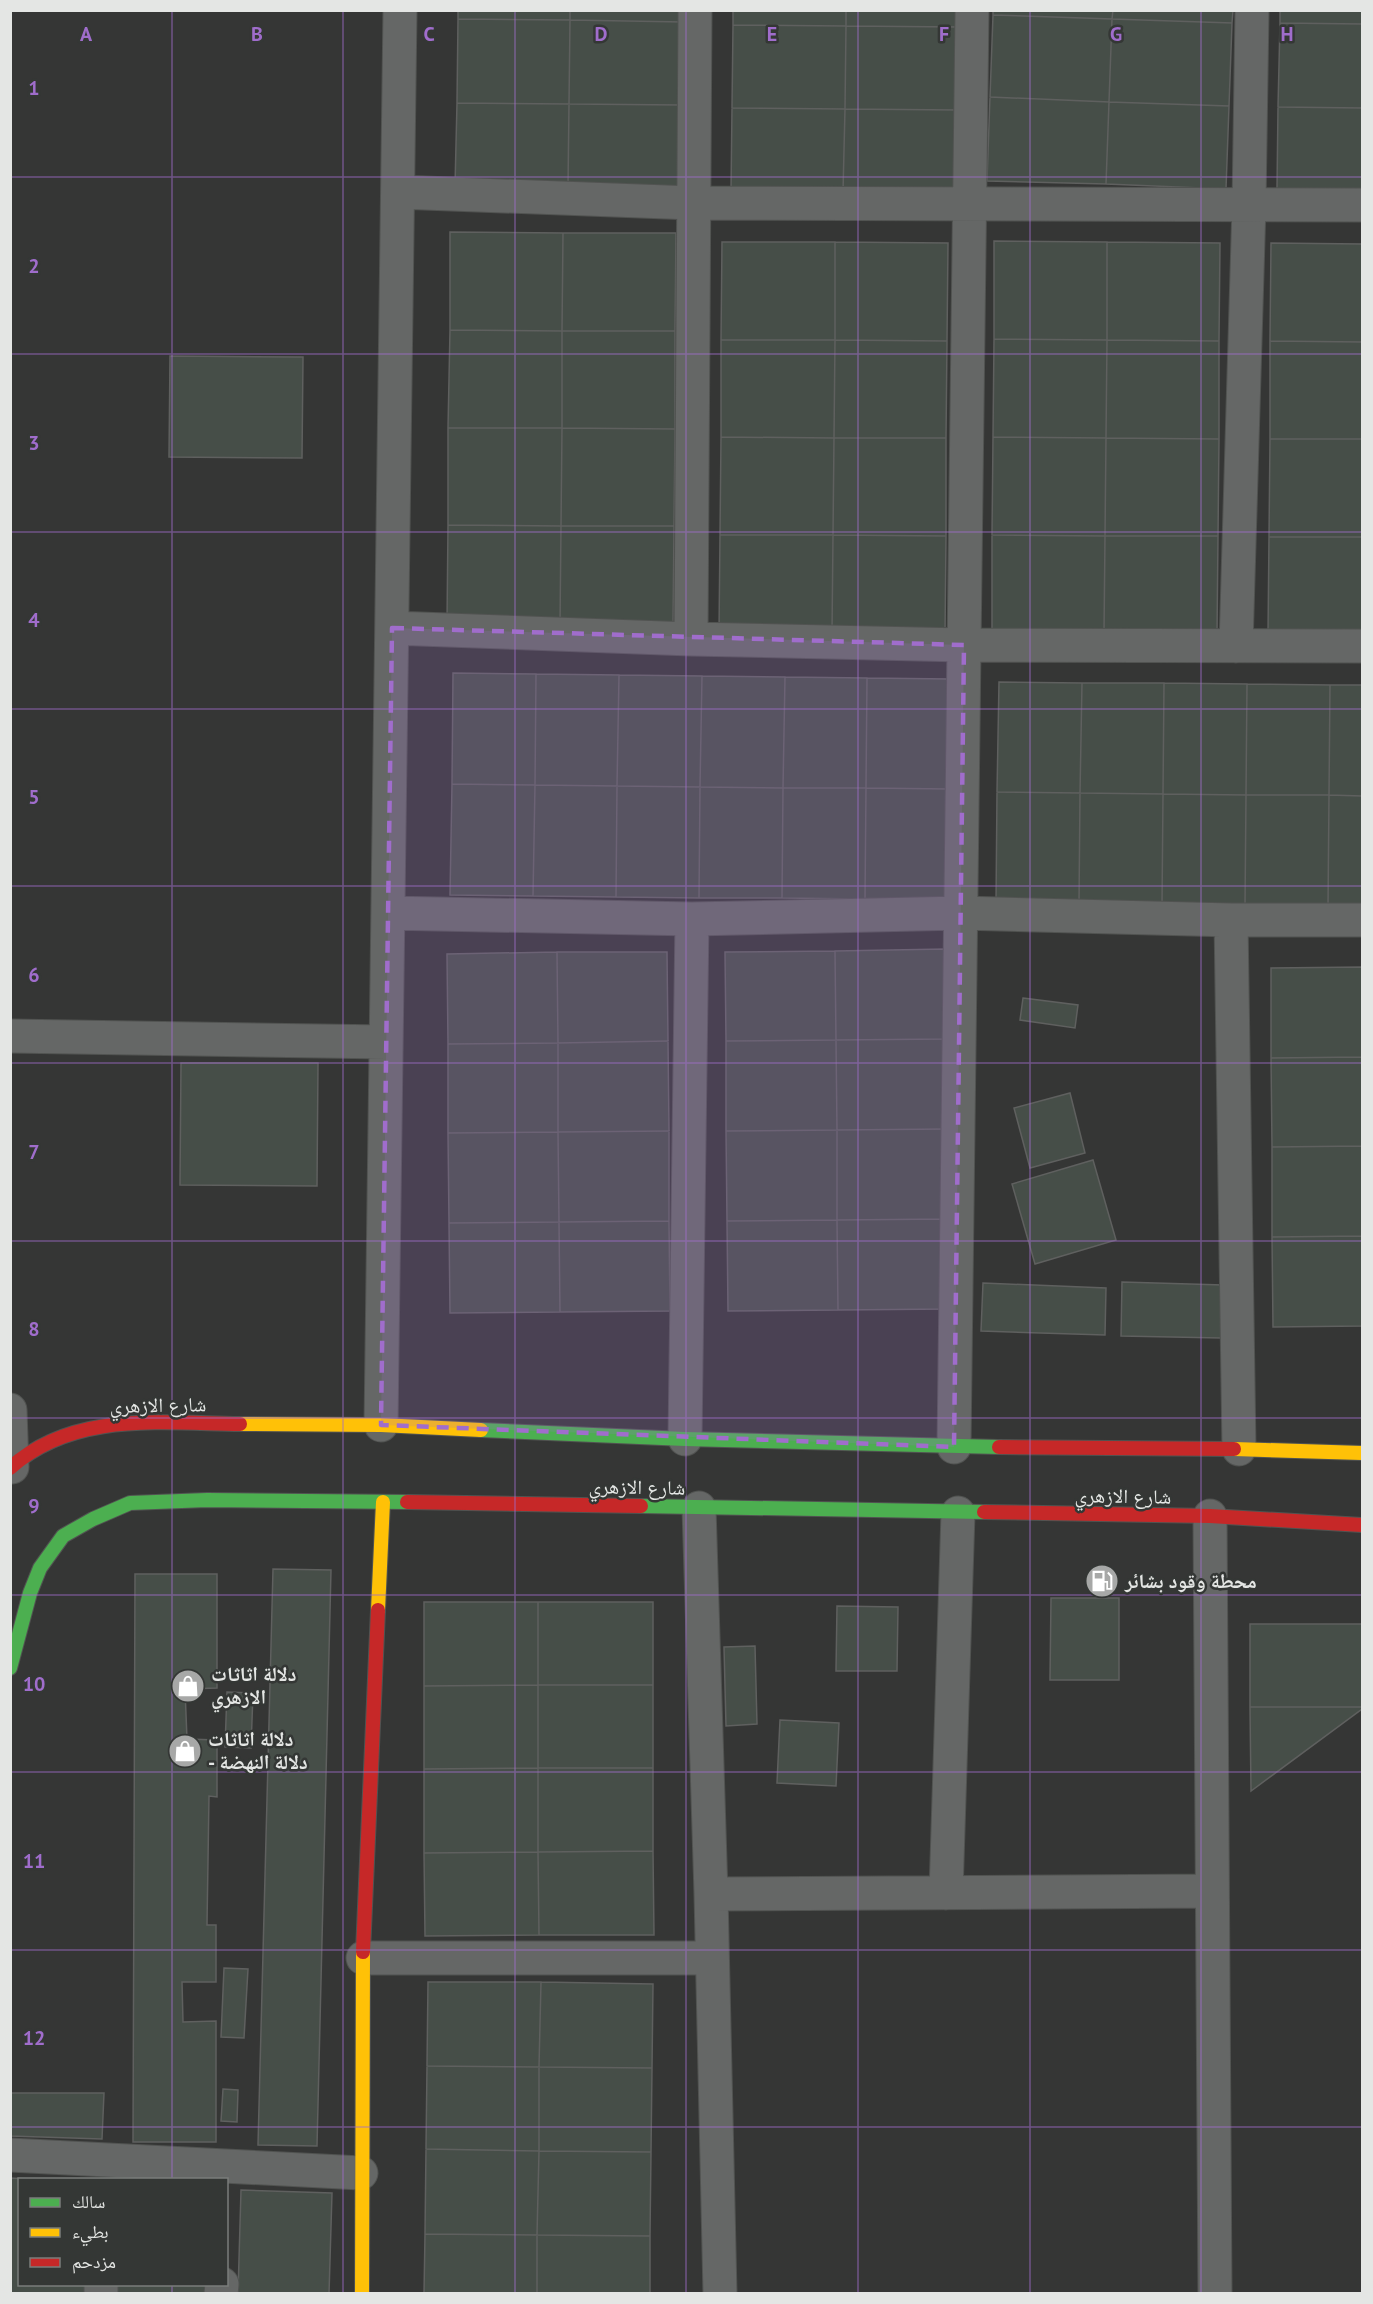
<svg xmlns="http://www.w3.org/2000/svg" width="1373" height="2304" viewBox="0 0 1373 2304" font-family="'PT Sans','Noto Naskh Arabic',sans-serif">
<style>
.building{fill:#464e48;stroke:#5f605f;stroke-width:1.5}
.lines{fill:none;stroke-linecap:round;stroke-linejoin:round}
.street-casing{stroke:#515351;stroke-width:35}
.fast-casing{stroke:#515351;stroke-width:16}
.slow-casing{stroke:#515351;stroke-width:16}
.jam-casing{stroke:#515351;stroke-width:16}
.street{stroke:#656766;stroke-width:33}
.fast{stroke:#4caf50;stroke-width:14}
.slow{stroke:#ffc107;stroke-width:14}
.jam{stroke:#c62828;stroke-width:14}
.marked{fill:#a06dcc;fill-opacity:0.2;stroke:#a06dcc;stroke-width:4.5;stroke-dasharray:12 8;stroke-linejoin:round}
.grid{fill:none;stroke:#a06dcc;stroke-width:1.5;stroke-opacity:0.55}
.labels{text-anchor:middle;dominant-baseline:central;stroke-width:5;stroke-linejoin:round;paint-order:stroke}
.street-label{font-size:20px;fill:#e4e6e4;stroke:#343735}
.poi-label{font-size:20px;font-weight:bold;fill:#e4e6e4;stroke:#343735;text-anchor:start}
.grid-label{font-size:20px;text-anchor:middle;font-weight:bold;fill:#a06dcc;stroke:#343735;stroke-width:5;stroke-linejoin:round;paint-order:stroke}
</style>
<rect width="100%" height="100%" fill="#353635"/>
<path class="building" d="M458,10h112v10l-112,-1z
M570,10h113v12l-113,-2z
M733,10h113v16l-113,-1z
M846,10h113v17l-113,-1z
M993,10h120l-1,9 -119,-4z
M1113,10h120l-1,13 -120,-4z
M1280,10h82v14l-82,-1z
M993,15l119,4 -3,83 -119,-5z
M458,19l112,1 -1,84 -112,-1z
M1112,19l120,4 -3,83 -120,-4z
M570,20l113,2 -2,83 -112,-1z
M1280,23l82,1v84l-84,-1z
M733,25l113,1 -1,83 -113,-1z
M846,26l113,1 -1,83 -113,-1z
M990,97l119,5 -3,82 -119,-3z
M1109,102l120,4 -3,83 -120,-5z
M457,103l112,1 -1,83 -113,-1z
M569,104l112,1 -1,83 -112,-1z
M1278,107l84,1v82l-85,-1z
M732,108l113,1 -2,83 -112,-1z
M845,109l113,1 -2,84 -113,-2z
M450,232l113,1 -1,98 -112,-1z
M563,233h113l-1,98h-113z
M994,241l113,1v98l-113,-1z
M722,242h113v98h-114z
M835,242l113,1 -1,98 -112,-1z
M1107,242l113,1 -1,98 -112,-1z
M1271,243l91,1v98l-92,-1z
M450,330l112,1v97h-114z
M562,331h113v98l-113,-1z
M994,339l113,1 -1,98 -113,-1z
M721,340h114l-1,98 -113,-1z
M835,340l112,1 -1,97h-112z
M1107,340l112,1v98l-113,-1z
M1270,341l92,1v97h-92z
M170,356l133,1 -1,101 -133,-1z
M448,428h114l-1,98 -113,-1z
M562,428l113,1 -1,97h-113z
M721,437l113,1 -1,97h-113z
M993,437l113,1 -1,98 -113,-1z
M834,438h112v98l-113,-1z
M1106,438l113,1 -1,97h-113z
M1270,439h92v98h-93z
M448,525l113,1 -1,98 -113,-1z
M561,526h113l-1,98h-113z
M720,535h113l-1,98h-113z
M833,535l113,1 -1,98 -113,-1z
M992,535l113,1 -1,97h-112z
M1105,536h113l-1,98 -113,-1z
M1269,537h93v98l-94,-1z
M453,673l83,1 -1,111 -83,-1z
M536,674l83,1 -2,111 -82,-1z
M619,675l83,1 -2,111 -83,-1z
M702,676l83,1 -2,111 -83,-1z
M785,677l82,1 -1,110h-83z
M867,678l83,1 -1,110 -83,-1z
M999,682l83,1 -2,110 -83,-1z
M1082,683h82l-1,111 -83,-1z
M1164,683l83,1 -1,111 -83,-1z
M1247,684l83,1 -1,110h-83z
M1330,685h32v111l-33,-1z
M452,784l83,1 -2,111 -83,-1z
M535,785l82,1 -1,111 -83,-1z
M617,786l83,1 -1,111 -83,-1z
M700,787l83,1 -1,110h-83z
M783,788h83l-1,111 -83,-1z
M866,788l83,1 -1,111 -83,-1z
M997,792l83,1 -1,111 -83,-1z
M1080,793l83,1 -1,111 -83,-1z
M1163,794l83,1 -1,111 -83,-1z
M1246,795h83l-1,112 -83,-1z
M1329,795l33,1v111h-34z
M945,949l1,90 -110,1 -1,-89z
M835,951l1,89 -110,1 -1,-89z
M557,952h110l1,89 -110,2z
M557,952l1,91 -110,1 -1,-90z
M1362,967v90l-91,1v-90z
M1023,998l55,7 -3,23 -55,-8z
M946,1039l1,90 -110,1 -1,-90z
M836,1040l1,90 -111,1v-90z
M668,1041l1,90 -111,1v-89z
M558,1043v89l-110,1v-89z
M1362,1057v89l-90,1 -1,-89z
M181,1063h137l-1,123 -137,-1z
M1070,1093l15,60 -55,15 -16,-60z
M947,1129v90l-110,1v-90z
M837,1130v90l-110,1 -1,-90z
M669,1131v90l-110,1 -1,-90z
M558,1132l1,90 -110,1 -1,-90z
M1362,1146v90l-90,1v-90z
M1093,1160l23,80 -81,24 -23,-80z
M947,1219l1,90 -110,1 -1,-90z
M837,1220l1,90 -110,1 -1,-90z
M669,1221l1,90 -110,1 -1,-90z
M559,1222l1,90 -110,1 -1,-90z
M1362,1236v90l-89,1 -1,-90z
M1122,1282l101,3 -2,53 -100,-2z
M983,1283l123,5 -1,47 -124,-4z
M273,1569l58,1 -14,576 -59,-1z
M135,1574h82v114l-32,1 2,50 30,1v57l-8,-1 -2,129h9v57h-34l1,40 33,-1v121h-83z
M1051,1598h68v82h-69z
M424,1602h114v83l-114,1z
M538,1602h115v83h-115z
M837,1606l61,1 -1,64h-61z
M1250,1624h112v83h-112z
M755,1646l2,78 -31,2 -2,-79z
M538,1685v83l-114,1v-83z
M538,1685h115v83h-115z
M227,1692l26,1 -2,55 -26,-1z
M1250,1707h112v2l-111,82z
M780,1720l59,3 -3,63 -59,-3z
M538,1768v84l-114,1v-84z
M538,1768h115v83l-115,1z
M653,1851l1,84h-115l-1,-83z
M538,1852l1,83 -114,1 -1,-83z
M224,1968l24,1 -4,69 -23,-1z
M428,1982h113l-2,85 -112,-1z
M541,1982l112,2 -1,84 -113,-1z
M427,2066l112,1v84l-113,-2z
M539,2067l113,1 -1,84 -112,-1z
M223,2089l15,1 -1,32 -16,-1z
M10,2093h94l-2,46 -92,-3z
M426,2149l113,2 -2,84 -112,-1z
M539,2151l112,1 -1,84 -113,-1z
M10,2178l39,2h-29v104h66l-1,10h-75z
M241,2190l91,3 -3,101h-91z
M425,2234l112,1v59h-113z
M537,2235l113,1v58h-113z
M116,2284h90v10h-91z"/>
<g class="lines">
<defs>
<path id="street" d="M398,192l295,11 669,2
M392,628l299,11 273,6 398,1
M691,639l4,-629
M1236,646l13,-441 3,-195
M388,913l304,6 269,-6 270,7h131
M1231,920l8,529
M10,1036l376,6
M10,1410l2,57
M381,1425l19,-1415
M685,1439l7,-520
M954,1447l18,-1437
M699,1508l12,386 9,400
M1210,1516l5,778
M946,1893l12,-380
M711,1894l501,-3
M363,1958h349
M10,2155l351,18
M101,2294v-10
M221,2294l1,-10"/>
<path id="fast" d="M481,1430l204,9 314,8
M641,1506l343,6
M10,1668l20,-75 10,-25 23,-32 30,-17 37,-16 77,-3 200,2"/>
<path id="slow" d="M240,1424l141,1 100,5
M1234,1449l128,4
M378,1610l5,-108
M362,2294l1,-342"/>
<path id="jam" d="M999,1447l235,2
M10,1468c63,-57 151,-45 230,-44
M407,1502l234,4
M984,1512l226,4 152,9
M363,1952l15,-342"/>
</defs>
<use href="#street" class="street-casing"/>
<use href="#fast" class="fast-casing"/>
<use href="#slow" class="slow-casing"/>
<use href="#jam" class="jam-casing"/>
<use href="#street" class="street"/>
<use href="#fast" class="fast"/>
<use href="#slow" class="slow"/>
<use href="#jam" class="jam"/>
</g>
<path class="marked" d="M392,628l572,17 -10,802 -573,-22z"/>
<path class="grid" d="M172,10v2170M343,10v2284M515,10v2284M686,10v2284M858,10v2284M1030,10v2284M1201,10v2284M10,177h1352M10,354h1352M10,532h1352M10,709h1352M10,886h1352M10,1063h1352M10,1241h1352M10,1418h1352M10,1595h1352M10,1772h1352M10,1950h1352M10,2127h1352M172,2284v10"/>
<defs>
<symbol id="fuel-disc" viewBox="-11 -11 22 22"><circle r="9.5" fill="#a7a8a7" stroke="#343735"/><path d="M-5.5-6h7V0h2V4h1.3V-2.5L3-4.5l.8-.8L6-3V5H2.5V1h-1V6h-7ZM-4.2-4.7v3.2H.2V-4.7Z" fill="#fff"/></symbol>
<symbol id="shop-disc" viewBox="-11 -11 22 22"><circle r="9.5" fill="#a7a8a7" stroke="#343735"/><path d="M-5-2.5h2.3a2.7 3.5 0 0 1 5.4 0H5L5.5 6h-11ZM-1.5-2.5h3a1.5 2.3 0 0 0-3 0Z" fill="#fff"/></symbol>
</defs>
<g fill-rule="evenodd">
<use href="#fuel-disc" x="1083" y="1562" width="38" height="38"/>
<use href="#shop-disc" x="169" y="1667" width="38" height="38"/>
<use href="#shop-disc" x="166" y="1732" width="38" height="38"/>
</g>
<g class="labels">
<g class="street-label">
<text transform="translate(158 1405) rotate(-1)">شارع الازهري</text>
<text transform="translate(637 1487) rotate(1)">شارع الازهري</text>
<text transform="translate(1123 1496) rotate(1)">شارع الازهري</text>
</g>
<g class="poi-label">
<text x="1125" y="1581">محطة وقود بشائر</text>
<text x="211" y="1674">دلالة اثاثات<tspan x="211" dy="23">الازهري</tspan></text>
<text x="208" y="1739">دلالة اثاثات<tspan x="208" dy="23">- دلالة النهضة</tspan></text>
</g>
</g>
<g class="grid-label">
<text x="86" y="41">A</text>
<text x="257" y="41">B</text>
<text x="429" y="41">C</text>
<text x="601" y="41">D</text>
<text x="772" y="41">E</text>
<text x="944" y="41">F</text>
<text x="1116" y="41">G</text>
<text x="1287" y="41">H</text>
<text x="34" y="95">1</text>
<text x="34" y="273">2</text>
<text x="34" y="450">3</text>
<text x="34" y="627">4</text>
<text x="34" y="804">5</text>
<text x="34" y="982">6</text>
<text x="34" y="1159">7</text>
<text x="34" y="1336">8</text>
<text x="34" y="1513">9</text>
<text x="34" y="1691">10</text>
<text x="34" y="1868">11</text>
<text x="34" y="2045">12</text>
</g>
<rect width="1373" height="2304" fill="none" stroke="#e4e6e4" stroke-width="24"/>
<rect x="18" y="2178" width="210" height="108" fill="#343735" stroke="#7a7d7b" stroke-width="1.5"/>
<rect x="30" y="2198" width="30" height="9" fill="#4caf50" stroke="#7a7d7b" stroke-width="1.5"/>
<text x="72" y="2208" font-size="18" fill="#e4e6e4">سالك</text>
<rect x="30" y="2228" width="30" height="9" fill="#ffc107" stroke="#7a7d7b" stroke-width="1.5"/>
<text x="72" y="2238" font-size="18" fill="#e4e6e4">بطيء</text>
<rect x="30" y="2258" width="30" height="9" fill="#c62828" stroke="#7a7d7b" stroke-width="1.5"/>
<text x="72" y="2268" font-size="18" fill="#e4e6e4">مزدحم</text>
</svg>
